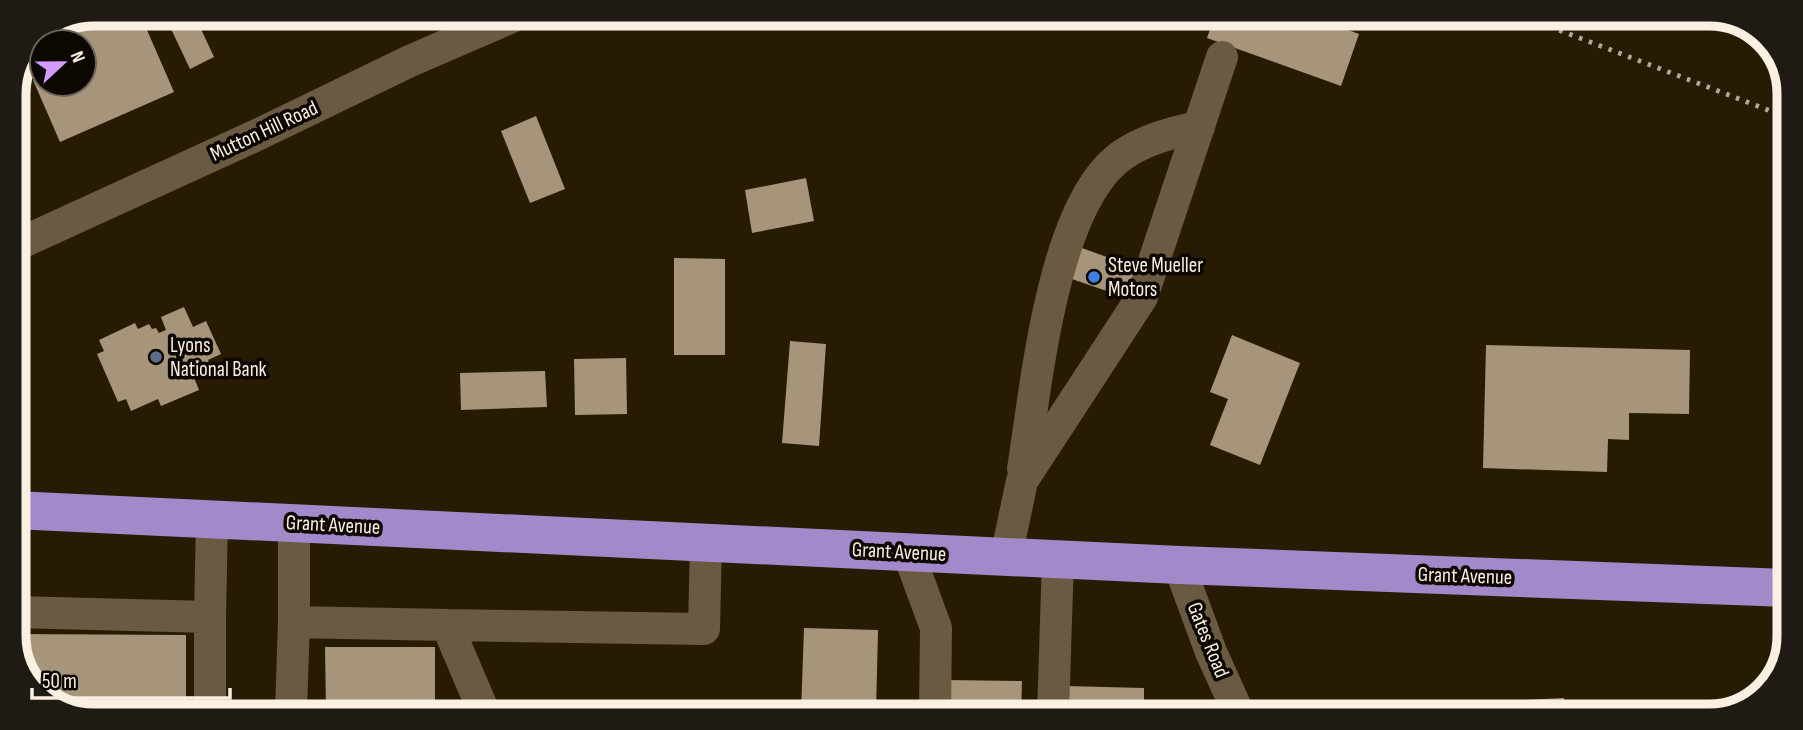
<svg xmlns="http://www.w3.org/2000/svg" width="1803" height="730" viewBox="0 0 1803 730" font-family="'Sofia Sans Condensed',sans-serif">
<style>
.building{fill:#a6957b}
.lines{fill:none;stroke-linecap:round;stroke-linejoin:round}
.minor{stroke:#695a41;stroke-width:32}
.highway{stroke:#a289c9;stroke-width:38}
.rail{stroke:#b3a897;stroke-width:5;stroke-dasharray:3.5 7;stroke-linecap:butt}
.shop-dot{fill:#3f7fe0;stroke:#0c0701;stroke-width:2.5}
.service-dot{fill:#5c6f8a;stroke:#0c0701;stroke-width:2.5}
.labels{text-anchor:middle;dominant-baseline:central;stroke-width:7;stroke-linejoin:round;paint-order:stroke}
.street-label{font-size:21px;fill:#f9f0e2;stroke:#0c0701}
.poi-label{font-size:21px;fill:#f9f0e2;stroke:#0c0701;text-anchor:start}
.rim{fill:none;stroke:#f9f0e2;stroke-width:9}
</style>
<rect width="100%" height="100%" fill="#281b04"/>
<path class="building" d="M94,14l7,14 31,-14h8l34,78 -114,50 -27,-62 9,-4v8h42v-42h-36l-3,-8z
M164,14h30l20,43 -24,12z
M1214,18h102l43,16 -18,52 -134,-48z
M536,116l29,73 -35,14 -29,-72z
M806,178l8,43 -62,12 -7,-43z
M1079,247l61,22 -10,30 -61,-21z
M674,258l51,1v96h-51z
M184,307l9,20 13,-6 15,33 -13,6 3,7 -18,8 6,15 -38,16 -3,-7 -27,12 -5,-12 -8,3 -21,-48 7,-3 -5,-11 36,-17 3,6 11,-5 3,5 4,-1 3,5 7,-3 -5,-13z
M1232,335l68,28 -40,102 -50,-20 18,-46 -18,-7z
M790,341l36,3 -7,102 -37,-3z
M1486,345l204,5 -1,64 -60,-1v27l-21,-1 -1,33 -124,-4z
M626,358l1,56 -52,1 -1,-56z
M545,371l2,36 -86,3 -1,-37z
M804,628l74,2 -2,83h-75z
M14,634l172,1v75h-122l-34,-26 -16,-42z
M325,647h110v64h-109z
M945,680l77,1 -1,33 -77,-1z
M1066,686l78,2v26h-79z
M1564,698l1,17h-41v-15z"/>
<g class="lines">
<path class="minor" d="M14,246l245,-112 151,-73 104,-45
M1023,469c13,-80 29,-268 101,-315 22,-15 49,-22 75,-27
M908,552l28,76 -1,85
M1006,557l16,-76 120,-184 80,-240
M1179,565l32,87 28,62
M14,612l196,5 2,-98
M294,622l153,3 37,87
M447,625l257,4 2,-87
M210,711v-94
M291,711l3,-89v-99
M1053,714l5,-155"/>
<path class="highway" d="M14,510l1165,55 605,23"/>
<path class="rail" d="M1530,19l259,99"/>
</g>
<circle class="shop-dot" cx="1094" cy="277" r="7"/>
<circle class="service-dot" cx="156" cy="357" r="7"/>
<g class="labels">
<g class="street-label">
<text transform="translate(264 131) rotate(-25)">Mutton Hill Road</text>
<text transform="translate(333 525) rotate(3)">Grant Avenue</text>
<text transform="translate(899 552) rotate(3)">Grant Avenue</text>
<text transform="translate(1465 576) rotate(2)">Grant Avenue</text>
<text transform="translate(1208 640) rotate(68)">Gates Road</text>
</g>
<g class="poi-label">
<text x="1108" y="265">Steve Mueller<tspan x="1108" dy="24">Motors</tspan></text>
<text x="170" y="345">Lyons<tspan x="170" dy="24">National Bank</tspan></text>
</g>
</g>
<path d="M0 0H1803V730H0ZM94 26H1709A68 68 0 0 1 1777 94V636A68 68 0 0 1 1709 704H94A68 68 0 0 1 26 636V94A68 68 0 0 1 94 26Z" fill="#1f1a13" fill-rule="evenodd"/>
<path class="rim" d="M94 26H1709A68 68 0 0 1 1777 94V636A68 68 0 0 1 1709 704H94A68 68 0 0 1 26 636V94A68 68 0 0 1 94 26Z"/>
<g transform="translate(63 63) rotate(68)"><circle r="33" fill="#0c0701" stroke="#6b645b" stroke-width="2"/>
<path d="M0-5L12 26L0 18L-12 26Z" fill="#d39cfc"/>
<text y="-10" font-size="19" font-weight="bold" text-anchor="middle" fill="#f9f0e2">N</text>
</g>
<path d="M32 688v10h198v-10" fill="none" stroke="#f9f0e2" stroke-width="3.5"/>
<text x="42" y="688" font-size="21" fill="#f9f0e2" stroke="#0c0701" stroke-width="5" paint-order="stroke">50 m</text>
</svg>
